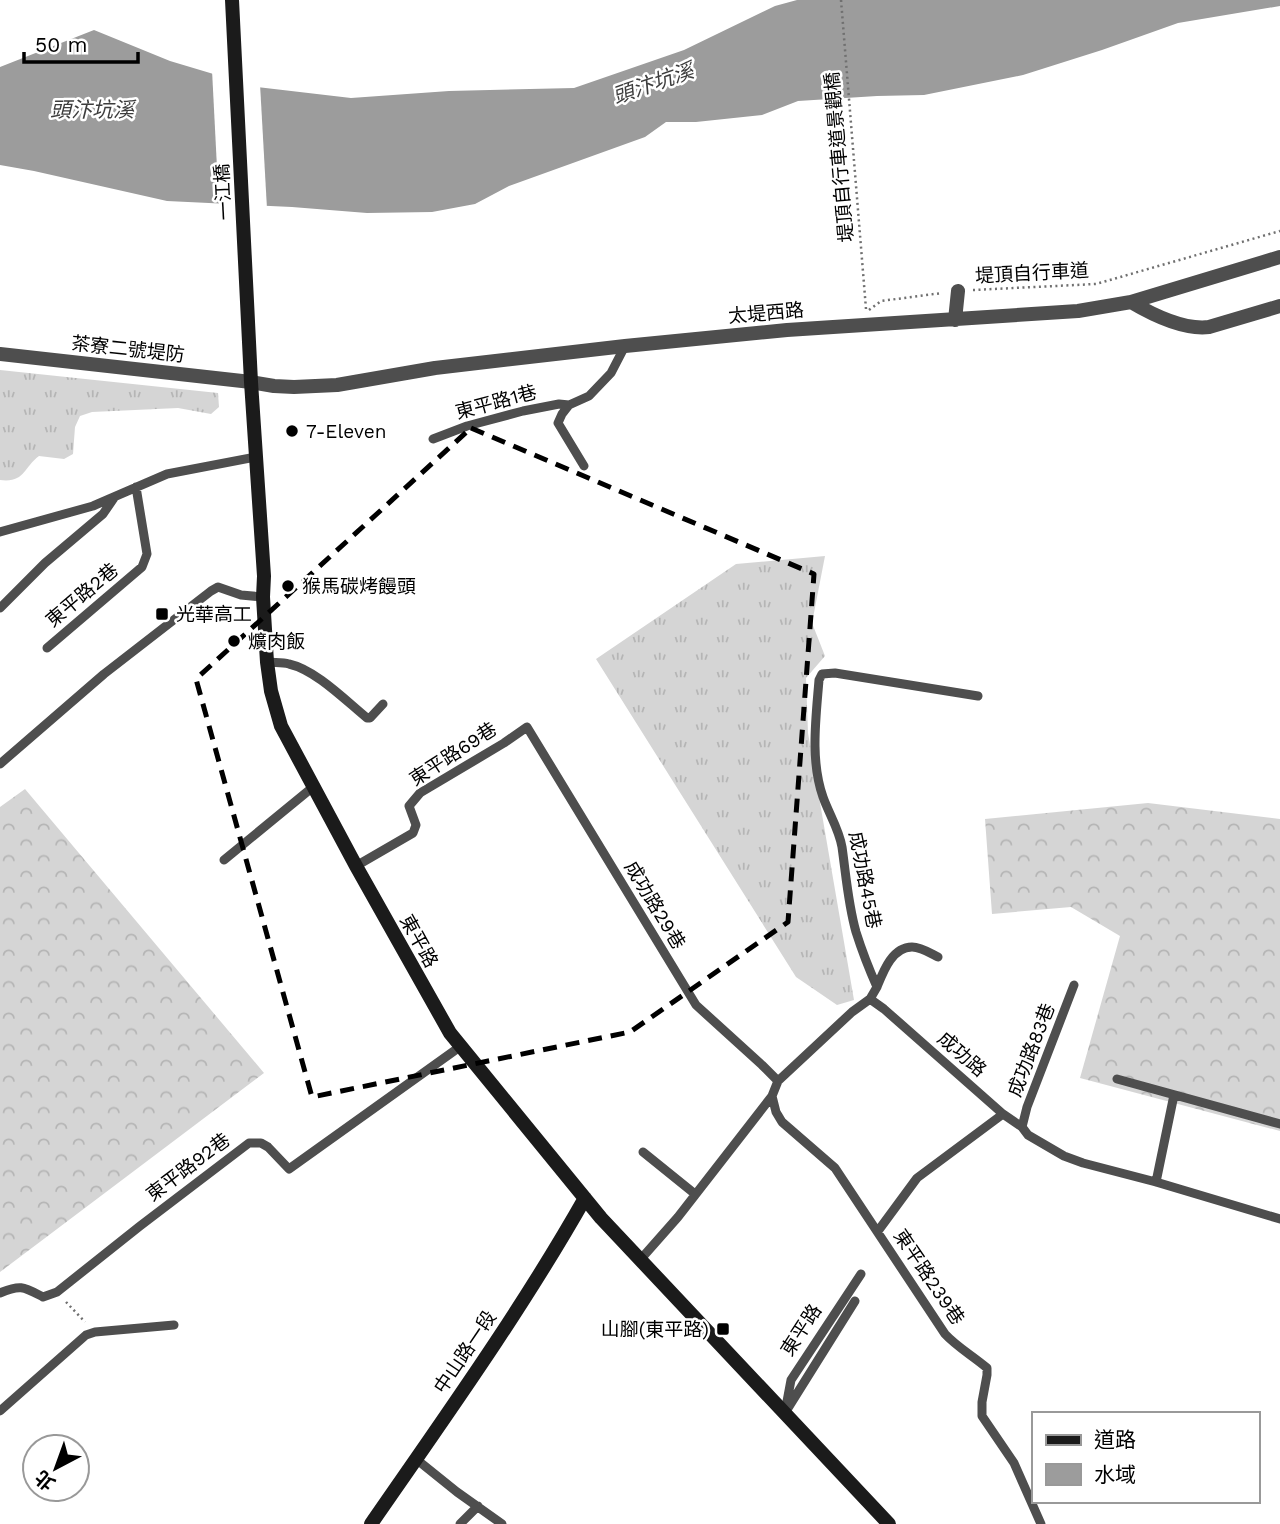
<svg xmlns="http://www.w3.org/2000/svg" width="1280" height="1524" viewBox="0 0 1280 1524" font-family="'Work Sans','Noto Sans TC',sans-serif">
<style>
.grass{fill:url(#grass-tufts)}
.forest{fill:url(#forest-crowns)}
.water{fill:#9c9c9c}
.pier{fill:#fff}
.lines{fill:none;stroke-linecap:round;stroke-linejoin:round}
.path{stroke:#707070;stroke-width:2.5;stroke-dasharray:2 3.5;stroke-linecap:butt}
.service{stroke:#4e4e4e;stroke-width:9}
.minor{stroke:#4e4e4e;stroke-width:14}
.secondary{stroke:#1b1b1b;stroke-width:14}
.marked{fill:none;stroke:#000;stroke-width:5;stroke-dasharray:14 9;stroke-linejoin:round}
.poi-dot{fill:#000;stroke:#fff;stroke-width:2.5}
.labels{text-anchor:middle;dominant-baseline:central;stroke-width:5;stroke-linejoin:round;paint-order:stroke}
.street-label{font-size:19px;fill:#000;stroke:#fff}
.poi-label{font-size:19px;fill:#000;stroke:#fff;text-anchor:start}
.water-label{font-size:21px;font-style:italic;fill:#3d3d3d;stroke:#fff}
</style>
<defs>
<pattern id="grass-tufts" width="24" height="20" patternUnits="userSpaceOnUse" patternTransform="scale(1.75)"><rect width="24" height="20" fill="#d5d5d5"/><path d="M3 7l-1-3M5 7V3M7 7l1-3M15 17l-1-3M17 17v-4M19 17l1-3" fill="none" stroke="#b5b5b5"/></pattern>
<pattern id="forest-crowns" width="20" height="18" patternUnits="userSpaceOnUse" patternTransform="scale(1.75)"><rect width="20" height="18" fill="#d5d5d5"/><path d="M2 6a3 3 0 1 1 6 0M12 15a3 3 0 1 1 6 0" fill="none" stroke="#b5b5b5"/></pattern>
</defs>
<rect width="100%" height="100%" fill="#fff"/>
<path class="grass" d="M0,370l218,23 1,14 -8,7 -33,-6 -86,4 -12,4 -5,11 -2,27 -9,5 -25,-3c-16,12 -14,27 -39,24z
M825,556l-13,67 13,33 -19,22 2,55 46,267 -17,5 -41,-28 -200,-318 140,-95z"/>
<path class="forest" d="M25,789l239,284 -264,199v-465z
M1148,803l132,16v312l-200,-53 40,-142 -49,-29 -79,7 -7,-95z"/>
<path class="water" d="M797,0h483v6l-102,17 -76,27 -79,25 -99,20 -47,1 -79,5 -36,14 -66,7h-30l-21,15 -136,49 -34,18 -43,8 -65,1 -75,-6 -125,-6 -133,-30 -34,-6v-98l94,-37 76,31 87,26 94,11 98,-7 125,-3 110,-38 91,-44z"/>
<path class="pier" d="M212,70l48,14 7,125 -48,-2z"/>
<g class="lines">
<path class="path" d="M841,0l25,309
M973,290l123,-6 184,-53
M869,310l12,-9 61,-8
M66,1302l19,20"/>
<path class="service" d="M569,405l-7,9 -4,9 26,43
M433,439l34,-13 56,-15 36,-7 10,1 20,-9 22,-23 14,-27
M0,532l93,-26 74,-32 89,-17
M0,608l45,-45 58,-49 11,-16
M47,648l95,-81 5,-13 -11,-67
M267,662c7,1 15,0 22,2 27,6 57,37 78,54h3l13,-14
M0,764l104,-90 107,-83 7,-4 23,8 22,2
M224,860l89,-73
M356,866l57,-33 3,-8 -7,-19 11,-13 84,-50 23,-16 169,278 66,60 16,16
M877,987c6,-15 15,-40 35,-40 9,0 18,6 26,10
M870,999l7,-12c-8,-18 -15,-36 -21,-55 -8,-28 -10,-57 -14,-85 -3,-18 -13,-33 -19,-50 -13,-37 -7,-79 -4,-117l3,-6 13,-1 143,23
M1117,1079l163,45
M772,1096l4,16 6,10 53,46 110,166c12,13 28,22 42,34v7l-5,27v14l32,47 27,61
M1022,1127l5,-20 47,-122
M643,1152l52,42
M1156,1182l18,-87
M878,1231l39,-53 86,-64
M640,1260l38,-43 94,-121 6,-15 74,-69 18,-13 14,10 119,105 19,13 6,8 36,21 19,7 73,19 124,37
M0,1293c21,-9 24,-6 43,4l14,-5 83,-66 109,-83h12l7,4 21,22 172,-123
M788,1408l67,-107
M0,1411l86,-76 9,-3 79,-7
M785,1412l6,-32 70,-106
M416,1459l41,33 45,32
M460,1524l18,-18"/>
<path class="minor" d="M1131,302c22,13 53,28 78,25l71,-21
M955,320l3,-29
M0,354l251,28 23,4 20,1 43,-2 98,-17 190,-22 162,-16 291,-19 53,-9 149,-45"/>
<path class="secondary" d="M232,0l19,382 13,194 -1,21 4,65 4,29 10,35 75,140 94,167 151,185 288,306
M371,1524c74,-107 150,-213 214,-326"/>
</g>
<path class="marked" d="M471,428l343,146 -26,348 -158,110 -318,65 -116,-418z"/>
<g class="poi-dot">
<circle cx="292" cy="431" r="7"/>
<circle cx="288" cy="586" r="7"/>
<rect x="155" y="607" width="14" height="14" rx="3.5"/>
<circle cx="234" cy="641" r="7"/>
<rect x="716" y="1322" width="14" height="14" rx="3.5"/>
</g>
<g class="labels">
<g class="street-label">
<text transform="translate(839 157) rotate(-95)">堤頂自行車道景觀橋</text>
<text transform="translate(223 192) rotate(-93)">一江橋</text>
<text transform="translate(1032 273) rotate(-3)">堤頂自行車道</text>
<text transform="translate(766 313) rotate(-5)">太堤西路</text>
<text transform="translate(128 349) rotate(6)">茶寮二號堤防</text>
<text transform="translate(496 402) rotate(-15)">東平路1巷</text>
<text transform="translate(82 595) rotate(-40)">東平路2巷</text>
<text transform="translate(453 754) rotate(-33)">東平路69巷</text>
<text transform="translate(865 880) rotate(79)">成功路45巷</text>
<text transform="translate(655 905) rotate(59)">成功路29巷</text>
<text transform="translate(419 941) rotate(61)">東平路</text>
<text transform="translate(1031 1050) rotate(-69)">成功路83巷</text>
<text transform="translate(962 1054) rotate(41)">成功路</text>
<text transform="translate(188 1167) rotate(-37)">東平路92巷</text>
<text transform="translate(929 1277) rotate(56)">東平路239巷</text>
<text transform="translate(801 1330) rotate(-57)">東平路</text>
<text transform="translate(465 1352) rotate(-56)">中山路一段</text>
</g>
<g class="poi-label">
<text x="306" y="431">7-Eleven</text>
<text x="302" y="586">猴馬碳烤饅頭</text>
<text x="176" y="614">光華高工</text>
<text x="248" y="641">爌肉飯</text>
<text x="709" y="1329" text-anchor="end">山腳(東平路)</text>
</g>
<g class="water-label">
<text transform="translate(653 83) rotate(-19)">頭汴坑溪</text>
<text x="92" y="109">頭汴坑溪</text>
</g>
</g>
<rect x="1032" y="1412" width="228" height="91" fill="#ffffff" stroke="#999999" stroke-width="2"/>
<rect x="1046" y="1435" width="35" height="10" fill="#1b1b1b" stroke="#999999" stroke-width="2"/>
<text x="1094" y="1447" font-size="21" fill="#000000">道路</text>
<rect x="1046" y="1464" width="35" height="21" fill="#9c9c9c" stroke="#999999" stroke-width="2"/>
<text x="1094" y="1482" font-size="21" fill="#000000">水域</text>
<g transform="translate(56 1468) rotate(221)"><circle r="33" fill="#ffffff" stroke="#999999" stroke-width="2"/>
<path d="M0-5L12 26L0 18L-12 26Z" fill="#000000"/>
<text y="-10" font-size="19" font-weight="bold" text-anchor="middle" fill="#000000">北</text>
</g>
<path d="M24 52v10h114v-10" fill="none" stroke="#000000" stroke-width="3.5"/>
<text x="35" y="52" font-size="21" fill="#000000" stroke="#ffffff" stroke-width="5" paint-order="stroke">50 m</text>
</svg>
